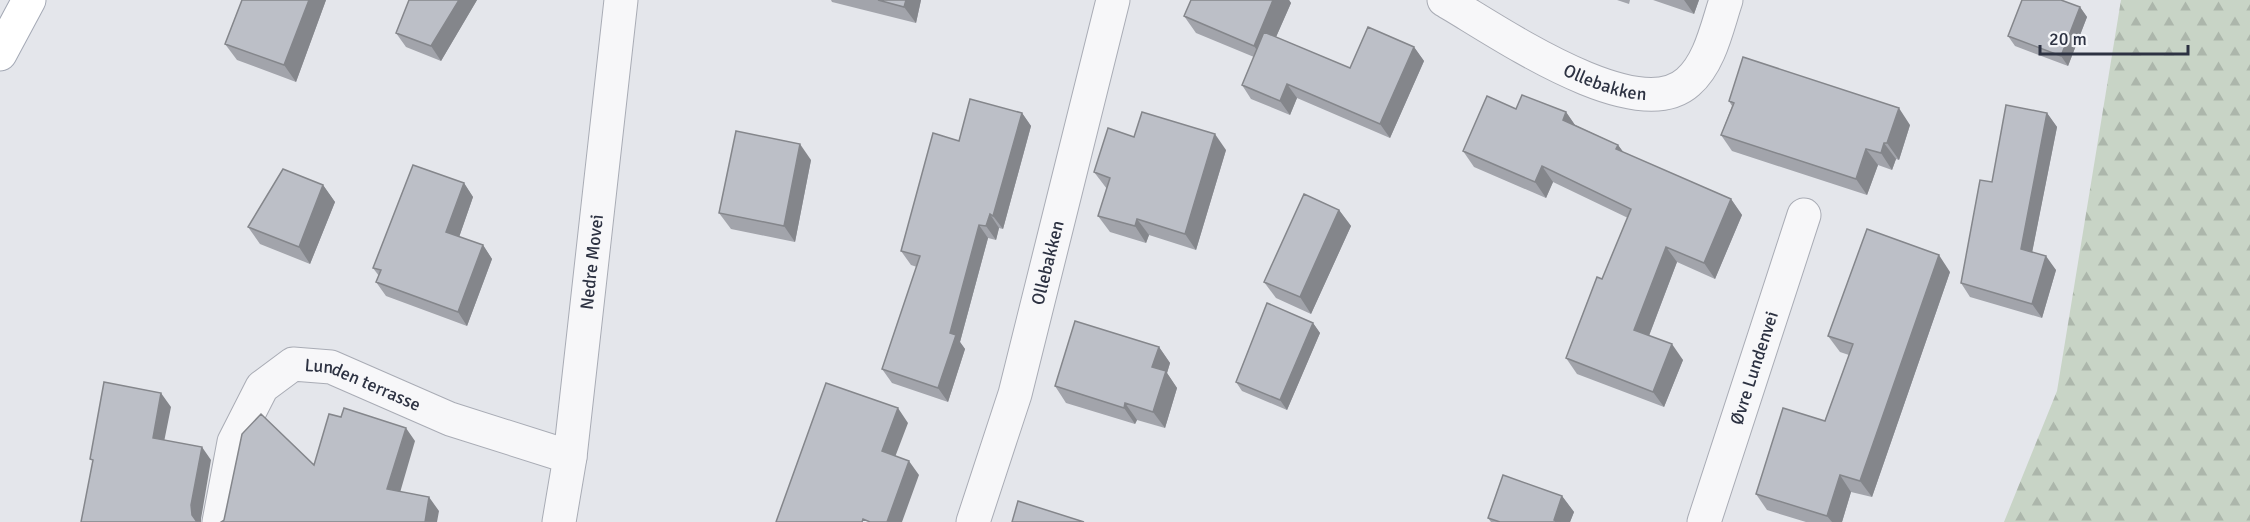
<svg xmlns="http://www.w3.org/2000/svg" width="2250" height="522" viewBox="0 0 2250 522" font-family="Signika,sans-serif">
<style>
.forest{fill:url(#forest-firs)}
.lines{fill:none;stroke-linecap:round;stroke-linejoin:round}
.minor-casing{stroke:#a9acb5;stroke-width:35}
.major-casing{stroke:#a4a9b5;stroke-width:35}
.minor{stroke:#f7f7f9;stroke-width:33}
.major{stroke:#fff;stroke-width:33}
.wall{fill:#a2a4ab}
.shaded-wall{fill:#84868b}
.building{fill:#bcbfc7;stroke:#84868b;stroke-width:1.5}
.labels{text-anchor:middle;dominant-baseline:central;stroke-width:5;stroke-linejoin:round;paint-order:stroke}
.street-label{font-size:18px;fill:#2d3242;stroke:#f4f5f8}
</style>
<defs>
<pattern id="forest-firs" width="22" height="20" patternUnits="userSpaceOnUse" patternTransform="scale(1.5)"><rect width="22" height="20" fill="#c8d4c6"/><path d="M5 1l3.5 6h-7zM16 11l3.5 6h-7z" fill="#acb6ab"/></pattern>
</defs>
<rect width="100%" height="100%" fill="#e4e6eb"/>
<path class="forest" d="M2121,0h129v522h-246l53,-131z"/>
<g class="lines">
<defs>
<g id="minor">
<path id="s1" d="M1444,0c49,28 192,129 244,82 22,-19 29,-55 38,-82"/>
<path id="s2" d="M219,522l15,-80 28,-55 31,-23 38,3 119,52 120,38"/>
<path id="s3" d="M559,522l11,-65 51,-457"/>
<path id="s4" d="M973,522l42,-128 98,-394"/>
<path id="s5" d="M1704,522l100,-307"/>
</g>
<path id="major" d="M0,54l29,-54"/>
</defs>
<use href="#minor" class="minor-casing"/>
<use href="#major" class="major-casing"/>
<use href="#minor" class="minor"/>
<use href="#major" class="major"/>
</g>
<path class="wall" d="M242,0h84l-30,82 -59,-22 -12,-16z
M409,0h68l-36,61 -35,-14 -10,-14z
M831,0h90l-5,23 -84,-21z
M1191,0h98l2,3 -15,34 74,31 64,-21 10,14 -34,77 -93,-40 -7,17 -39,-16 -9,-14 12,-28 -58,-24 -12,-17z
M1617,0h13l-1,4z
M1653,0h46l-5,14z
M2080,7l7,10 -19,49 -53,-20 -7,-10z
M1729,101l181,24 -11,35 -3,-1 -4,11 -14,-5 -11,30 -135,-44 -11,-16 11,-29z
M1566,112l9,13 43,20 6,8 107,46 11,16 -27,64 -38,-17 -28,74 34,24 -19,47 -87,-33 -11,-16 36,-79 26,-61 -75,-36 -7,16 -72,-31 -11,-16z
M1022,113l9,13 -28,103 -4,-1 -3,12 -8,-2 -28,104 5,7 -17,53 -56,-19 -10,-14 35,-102 -6,-2 -10,-14z
M2047,113l10,14 -25,125 24,18 -14,48 -72,-21 -9,-14 31,-101z
M1134,137l92,13 -30,100 -47,-15 -3,8 -36,-11 -12,-16 9,-27 -13,-17z
M811,160l-16,82 -64,-13 -12,-16z
M464,183l9,14 -14,40 24,8 9,14 -25,67 -81,-30 -10,-14 3,-6 -6,-8z
M323,185l12,17 -25,62 -50,-20 -12,-17z
M1339,210l12,16 -40,88 -35,-16 -12,-16z
M1950,272l-78,225 -21,-5 -9,30h-36l-39,-12 -11,-16 69,-73 24,-66 -9,-3 -12,-16z
M1313,323l7,10 -33,77 -45,-19 -6,-9z
M1159,347l11,16 -3,10 10,15 -12,40 -28,-8 -2,4 -69,-21 -11,-17z
M1562,496l12,16 -4,10h-79l-3,-4z"/>
<path class="shaded-wall" d="M309,0h17l-30,82 -12,-17z
M459,0h18l-36,61 -10,-15z
M906,0h15l-5,23 -12,-16z
M1273,0h16l2,3 -26,59 -11,-16z
M1684,0h15l-5,14z
M2080,7l7,10 -19,49 -7,-10z
M1414,47l10,14 -34,77 -10,-14z
M1287,84l10,14 -7,17 -10,-14z
M1899,108l11,17 -11,35 -12,-17z
M1566,112l11,16 -14,-8z
M1022,113l9,13 -28,103 -10,-13z
M2047,113l10,14 -27,136 -9,-14z
M1215,134l11,16 -30,100 -11,-16z
M1884,143l12,16 -4,11 -11,-17z
M800,144l11,16 -16,82 -11,-16z
M1618,145l11,15 -13,-11z
M1866,149l12,16 -11,30 -11,-16z
M1542,166l11,16 -7,16 -11,-16z
M464,183l9,14 -17,49 -10,-14z
M323,185l12,17 -25,62 -11,-17z
M1731,199l11,16 -27,64 -11,-16z
M1339,210l12,16 -40,88 -11,-17z
M990,214l9,14 -3,12 -10,-14z
M1137,219l12,16 -3,8 -11,-17z
M979,225l9,13 -28,104 5,7 -17,53 -10,-14 12,-55z
M483,245l9,14 -25,67 -9,-14z
M1666,247l11,15 -32,84 -11,-16z
M1939,255l11,17 -78,225 -12,-16z
M2046,256l10,14 -14,48 -10,-14z
M1313,323l7,10 -33,77 -7,-10z
M1672,344l11,16 -19,47 -11,-15z
M1159,347l11,16 -3,10 10,15 -12,40 -12,-16 -1,-45z
M161,393l10,14 -9,45 -9,-14z
M1125,403l12,17 -2,4 -11,-16z
M898,408l10,15 -16,42 -10,-14z
M406,428l9,13 -18,62 -10,-14z
M202,447l9,13 -10,59v3h-4l-5,-7 -1,-10z
M909,461l10,14 -17,47h-15z
M1840,475l11,17 -9,30h-10l-5,-6z
M1562,496l12,16 -4,10h-14l-2,-2z
M429,497l10,14 -2,11h-12z"/>
<path class="building" d="M242,0h67l-25,65 -59,-21z
M409,0h50l-28,46 -35,-13z
M878,0h28l-2,7z
M1191,0h82l-19,46 -70,-30z
M2022,0h39l19,7 -19,49 -53,-20z
M1368,27l46,20 -34,77 -93,-40 -7,17 -38,-16 22,-53 86,36z
M1743,57l156,51 -12,35h-3l-3,10 -15,-4 -10,30 -135,-44 13,-32 -5,-2z
M1522,95l44,17 -3,8 55,25 -2,4 115,50 -27,64 -38,-16 -32,83 38,14 -19,48 -87,-34 31,-81 5,2 29,-70 -89,-43 -7,16 -72,-31 24,-55 29,13z
M970,99l52,14 -29,103 -3,-2 -4,12 -7,-1 -29,108 6,2 -18,53 -56,-19 38,-113 -19,-5 32,-118 26,8z
M2006,105l41,8 -26,136 25,7 -14,48 -71,-21 19,-103 12,2z
M1142,112l73,22 -30,100 -48,-15 -2,7 -37,-10 12,-38 -16,-6 14,-44 26,9z
M736,131l64,13 -16,82 -65,-13z
M413,165l51,18 -18,49 37,13 -25,67 -82,-30 5,-12 -8,-2z
M283,169l40,16 -24,62 -51,-20z
M1304,194l35,16 -39,87 -36,-15z
M1867,229l72,26 -79,226 -20,-6 -13,41 -71,-22 27,-86 42,13 28,-77 -25,-8z
M1267,303l46,20 -33,77 -44,-18z
M1075,321l84,26 -7,20 14,4 -13,41 -28,-9 -1,5 -69,-22z
M104,382l57,11 -8,45 49,9 -11,58 1,10 5,7h-116l12,-62 -3,-1z
M826,383l72,25 -16,43 27,10 -22,61h-17l-7,-3 -1,3h-86z
M344,408l62,20 -19,61 42,8 -4,25h-204l3,-2 18,-86 19,-20 53,51 15,-51 12,3z
M1503,475l59,21 -8,24 6,2h-60l-12,-4z
M1018,501l66,21h-72z"/>
<g class="labels">
<g class="street-label">
<text stroke="none"><textPath href="#s1" startOffset="182">Ollebakken</textPath></text>
<text stroke="none"><textPath href="#s3" startOffset="262">Nedre Movei</textPath></text>
<text stroke="none"><textPath href="#s4" startOffset="270">Ollebakken</textPath></text>
<text stroke="none"><textPath href="#s5" startOffset="162">Øvre Lundenvei</textPath></text>
<text stroke="none"><textPath href="#s2" startOffset="255">Lunden terrasse</textPath></text>
</g>
</g>
<path d="M2040 45v9h148v-9" fill="none" stroke="#2d3242" stroke-width="3"/>
<text x="2049" y="45" font-size="18" fill="#2d3242" stroke="#f4f5f8" stroke-width="4.5" paint-order="stroke">20 m</text>
</svg>
